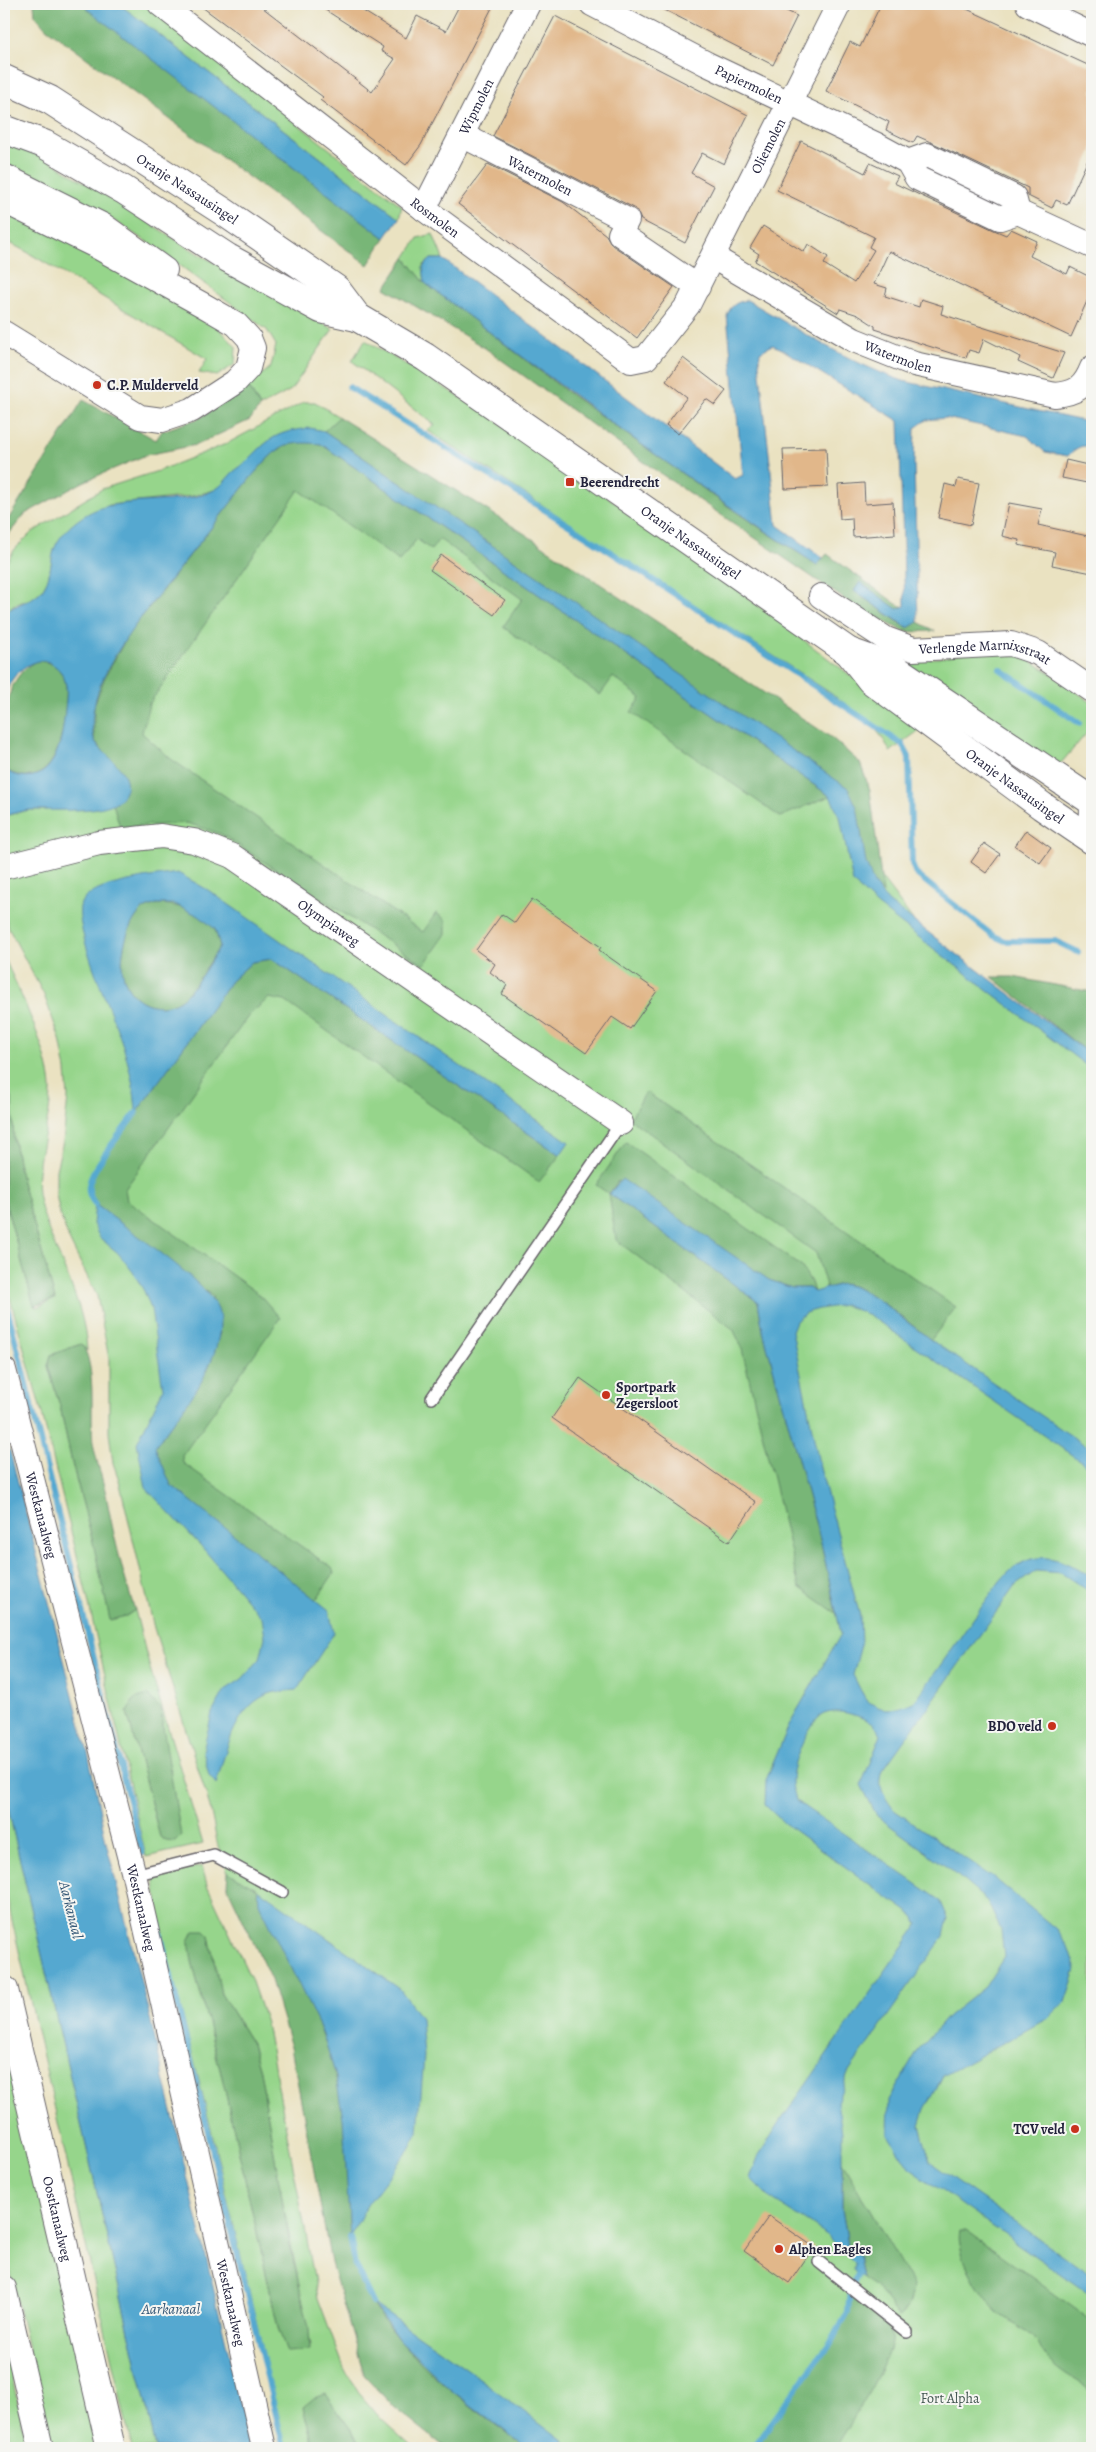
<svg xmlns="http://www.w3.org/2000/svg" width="1096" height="2452" viewBox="0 0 1096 2452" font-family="Alegreya,serif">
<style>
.green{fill:#96d58b;stroke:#5c7c63;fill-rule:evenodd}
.forest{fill:#78b677;stroke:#4d6c59}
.water{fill:#54a8d0;stroke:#3b6586;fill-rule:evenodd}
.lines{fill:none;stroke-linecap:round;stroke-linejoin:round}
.stream{stroke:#54a8d0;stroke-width:6}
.building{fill:#e1b78a}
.lane-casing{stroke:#68656a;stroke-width:14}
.street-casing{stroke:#68656a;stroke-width:26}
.secondary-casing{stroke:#68656a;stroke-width:30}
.primary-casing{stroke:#68656a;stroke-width:30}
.lane{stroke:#fff;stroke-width:11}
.street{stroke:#fff;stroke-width:24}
.secondary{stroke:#fff;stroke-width:28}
.primary{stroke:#fff;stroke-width:28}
.poi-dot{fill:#c8321e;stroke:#f6f6f2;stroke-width:2}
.labels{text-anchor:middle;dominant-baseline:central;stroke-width:4;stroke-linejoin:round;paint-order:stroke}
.street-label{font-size:14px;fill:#22223b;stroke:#f6f6f2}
.poi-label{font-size:14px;font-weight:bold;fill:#22223b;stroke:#f6f6f2;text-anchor:start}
.park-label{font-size:14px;fill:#455853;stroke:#f6f6f2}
.water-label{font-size:15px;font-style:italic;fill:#365877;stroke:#f6f6f2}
</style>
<rect width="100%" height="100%" fill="#f6f6f2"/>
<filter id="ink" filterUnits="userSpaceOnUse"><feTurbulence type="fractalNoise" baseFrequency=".02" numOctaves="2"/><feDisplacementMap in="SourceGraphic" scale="10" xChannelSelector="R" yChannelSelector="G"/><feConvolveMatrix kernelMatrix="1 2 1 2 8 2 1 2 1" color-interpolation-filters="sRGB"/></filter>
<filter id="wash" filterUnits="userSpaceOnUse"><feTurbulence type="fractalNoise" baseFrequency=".0096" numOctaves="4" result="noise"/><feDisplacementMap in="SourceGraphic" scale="20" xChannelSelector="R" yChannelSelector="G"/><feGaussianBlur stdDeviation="1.12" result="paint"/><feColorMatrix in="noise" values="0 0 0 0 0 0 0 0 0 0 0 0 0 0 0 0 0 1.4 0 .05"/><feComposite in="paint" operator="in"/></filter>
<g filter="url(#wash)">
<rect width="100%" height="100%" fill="#eae2c1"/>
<path class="green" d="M119,4h26l257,202 -3,12z
M4,142l29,8 164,103 136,76 -42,61 -31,17 -12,-21 23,-19 5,-22 -9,-15 -109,-81 -75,-48 -79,-38z
M4,213l85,36 126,75 21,23 -1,17 -18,12 -18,-3 8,-14 -180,-107 -23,-12z
M433,234l10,25h-12l-8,7 2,17 -20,-25 13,-20z
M365,340l110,66 210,144 236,179 -31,23c-11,-27 -38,-43 -61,-60l-402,-262 8,-5 -83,-64z
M304,402h11l24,15 -10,10 508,342 39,102 53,70 163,117v1390h-579l-150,-116 -37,-216 -94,-241 -4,-3 -10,-25 -8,-40 -56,-179 -35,-148 -6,-17 -4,-31v-73l-12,-63 -27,-54 -10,-27 -4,-21v-24l7,-29 5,-43 -2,-28 -6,-31 -16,-44 -35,-66 -5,-16v-97l24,-6h19l35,-127 133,-193 -23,6 -83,9 -55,45 -6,30 -6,10 -9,8 -20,7 -9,9v-48l11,-17 16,-16 71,-44 56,-18 68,-27z
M1005,645l47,29 40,29v24l-37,43 -155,-110 38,-2z
M4,957c15,34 46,96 47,132 0,34 -19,77 -12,110 12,52 46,98 48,152l-6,-7 -30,11 -3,11 12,40 12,57 20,75 34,78 9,-6 14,55 54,179 -57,13 -59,-261 -45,-182 -38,-138v-78l30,108 4,1 17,-8 -33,-117 -8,-41 -5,-49 -5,1zM127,1712l44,57 -11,68z
M4,1791l152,657h-24l-128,-563z
M202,1866l5,19 44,94 15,44 52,275 26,70 14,24 23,27 32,29h-49l-20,-28 -41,-13 11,41h-28l-75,-319 -49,-196 -8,-57zM209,1936l12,58 31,50 8,27 20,118 31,156 -32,-14 -56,-250 -31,-120z
M4,2026l101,422h-53l-48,-200z
M4,2342l24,106h-16l-8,-32z"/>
<path class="forest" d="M34,4h51l3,5 297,229 -17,27 -322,-237 -11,-13z
M405,258l20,25 145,111 169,120 78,51 10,-11 71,51 7,2 -8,2 -37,-26 -6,8 53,37 11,-6 17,9 -30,1 -49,-25 -205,-140 -166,-119 -100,-60z
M248,386l12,21 -10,13 -54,25 -50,10 -63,27 -58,32 -21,26v-14l79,-126 73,40 6,-9 38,-13z
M339,417l186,117 307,204 28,25 10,27 13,103 -17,-15 -15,-67 -166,-133 -361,-247z
M296,441l25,3 509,352 -50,21 -149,-105 10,-14 -28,-21 -13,18 -97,-68 19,-28 -83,-60 -8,11 -14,-11 -18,22 -100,-71 -150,214 -7,29 29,26 252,173 13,-19 10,7v14l-22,31 -203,-131 -34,-11 -67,4 -7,-23 9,-6 -21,-50 -7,-8v-34l11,-29 24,-44 123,-157 22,-24z
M36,661c13,0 22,4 28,17 4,9 2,24 1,34 -3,35 -15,81 -60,58l-1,-3c0,-38 -4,-87 32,-106z
M156,904c21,0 43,7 58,24 3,4 4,13 6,18 -11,16 -20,34 -33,48 -20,22 -55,12 -63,-16 -6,-19 3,-55 18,-68 4,-3 10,-4 14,-6z
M272,959l288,196 -21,27 -254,-181 -16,-3 -20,17 -124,174 2,11 133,95 20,23 -98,138 1,7 149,105 2,5 -18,27 -146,-115 -15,-38 43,-60 11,-24 11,-30 -8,-37 -117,-92c-9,-15 -5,-23 2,-37l134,-186 21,-19z
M992,977h21l79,15v64z
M9,1092l3,5 2,44 8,41 33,117 -21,7 -30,-108v-105z
M646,1092l310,215 -25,33c-19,-14 -66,-56 -89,-56 -5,0 -11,3 -15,5l-11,-36 -186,-134z
M626,1142l175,124 10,16 3,10 -5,-4h-17l-23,-8 -151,-99 -9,13 149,108 5,29 58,212 15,70 -37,-26 -58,-242 -8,-16 -117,-89 -7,-46 -13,-9z
M81,1344c16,18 9,73 12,98 3,21 12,42 15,63 7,36 15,70 27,105l-9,6 -16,4 -18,-82 -20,-75 -12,-57 -12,-40 3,-11z
M148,1695l12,13 21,128 -6,6 -9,-1 -6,-4 -33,-125 7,-13z
M228,1872l30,17 -1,4c25,62 64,119 79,185 9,35 11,73 13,109 0,16 -1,33 1,49 8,93 108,161 177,212h-81l-52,-41 -29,-30 -34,-114 -40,-216 -20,-67 -44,-94z
M194,1931h10l5,5 12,58 31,50 8,27 30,174 19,83 1,22 -23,2 -8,-21 -56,-250 -31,-120 -3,-20z
M842,2162l71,123c-1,12 -4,25 -14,31l-24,-30 -12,-8 -4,-22 -11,-10 -6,-37z
M960,2230h6l126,91v70c-14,-9 -32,-18 -44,-31 -7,-7 -9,-19 -17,-25 -8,-8 -20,-12 -29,-19 -18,-14 -48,-63 -42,-86z
M850,2290c14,13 34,27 41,46 5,16 -43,92 -54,109l-2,3h-82l82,-112 13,-24z
M325,2394l39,54h-50l-11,-41 11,-9z"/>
<path class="water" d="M85,4h34l280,214 -14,20 -298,-229z
M431,259h12l292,220 8,-4 -16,-159c3,-11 10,-14 20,-16 51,29 100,62 156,81l189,42v24c-11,-3 -16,1 -24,9l-23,-4 -18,-16 -81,-18 -20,2 -11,8 -1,35 4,159 -10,6 -54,-37 6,-9 37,27 8,-3 -6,-185 -119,-73 -8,-3 -12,7 -1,12 18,161 46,33 -6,7c-135,-88 -264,-184 -392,-282l-2,-16z
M310,428l14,3 524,357 9,19 9,56 8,21 14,18 204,154v14l-214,-164 -25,-23 -13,-66 -10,-21 -509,-352c-39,-4 -44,4 -69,32 -26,33 -52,66 -78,99 -26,33 -73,89 -80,132 -2,9 -3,26 1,34 9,16 44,33 27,56 -13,18 -71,12 -92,13 -9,1 -18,4 -26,6v-49c2,5 10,8 16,9 37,7 43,-41 45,-67 1,-9 3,-22 -1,-31 -2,-7 -12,-16 -19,-17 -17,-2 -35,16 -39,32 -1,7 1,12 -2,19v-98c11,-11 28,-12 38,-24 9,-12 8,-26 12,-40 7,-21 33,-40 54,-44 30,-7 80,-2 106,-16 7,-3 13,-12 19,-18 5,-4 10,-7 15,-12 23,-23 28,-28 62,-32z
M178,873l30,17 361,252 -9,13 -288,-196 -20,3 -21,19 -95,132c-1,-23 -6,-43 -12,-64 -8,-28 -53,-123 -43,-146 10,-20 76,-27 97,-30zM156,904h18l25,12 16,13 5,17c-10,16 -20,34 -33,48 -20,22 -55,12 -63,-16 -6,-19 3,-55 18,-68 4,-3 10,-4 14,-6z
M622,1179l147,101 23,8h17l5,4 27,-8 11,2 24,12 55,42 161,110v19l-223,-154 -25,-10 -25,4 -14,4 -9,8 -4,10 28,137 40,148 1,29 -8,30c4,7 9,20 14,25 15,14 32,9 48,1l85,-120c31,-35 58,-26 92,-3v15l-31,-20 -25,-2 -21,15 -132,184c-6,17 1,26 11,40l105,72 57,47 12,17 8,24 -11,32 -17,16 -105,58 -18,33 -5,16 10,37 162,114v20l-183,-128 -21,-33 1,-35 29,-50 30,-34 37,-29 19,-30 -3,-27 -14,-29 -35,-30 -75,-55 -16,-31 20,-50c-5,-10 -16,-17 -27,-20 -10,-3 -19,-5 -30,-1 -15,6 -33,52 -32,68 0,6 3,13 4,19l144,99 8,18 -4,18 -95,135 -12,31 5,30v77l6,37 11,10 4,22 -10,-8 1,-7 -31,-31 -52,-33 -21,-21 9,-23 21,-33 138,-198 -4,-8 -130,-93 -19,-18 1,-25 24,-57 51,-89 -20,-91 -58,-212 -5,-29 -149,-108z
M95,1204c26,21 118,80 124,109 5,24 -10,56 -22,76 -13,20 -29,38 -42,58l16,38 158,125 5,23 -37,57c-10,1 -23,1 -31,5 -33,15 -40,58 -50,89l-7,-9 -6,-24 9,-38 13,-23 17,-11 18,-20 5,-22 -3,-19 -61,-72 -55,-58 -9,-45 26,-54 -12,-80 -7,-18 -11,-19 -15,-19 -18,-15 -7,-14z
M4,1428l85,329 17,85 43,172 102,434h-95l-152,-657z
M258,1889l142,100 21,29 3,38 -6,76 -9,17 -42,56 -17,32 -7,-119 -7,-41 -13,-43 -64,-131z
M373,2303l97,68 102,77h-45l-76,-58 -52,-50z"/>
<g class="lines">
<path class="stream" d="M349,387l245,154 308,203 7,13 3,107 4,10 76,61 13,6h50l23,11
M1000,669l79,54
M95,1204c-4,-5 -7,-12 -6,-18 1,-17 36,-58 47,-73
M4,1295l138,558
M152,1899l132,549
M350,2237l5,29 18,37
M4,2445l1,3
M753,2448l82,-112 13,-24 2,-22 8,-16"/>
</g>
<g id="blocks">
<path class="building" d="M198,4h60l114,88 23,-33 -14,-8 2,-4 -67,-43h36l54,34 11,-22 29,15 14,-27h34l-73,141 -15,20 -86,-65 3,-3z
M653,4h119l25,12 -24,49z
M881,4h75l136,63v84l-25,54 -11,-5 -4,8 -24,-12v-8l-95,-45 -16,-7 -4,7 -27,-13 3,-8 -63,-31 24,-49 10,5z
M555,16l193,99 -24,49 -22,-11 -11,20 23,13 -29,57 -44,-23 -5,-11 -143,-73z
M801,141l64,32 5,-10 28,13 -4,7 100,47 12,5 5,-6 26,12 -7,15 37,18 3,-7 22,11v12l-21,47 -182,-86 -15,33 13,4 -2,8 34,11 2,-8 22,7 -2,8 123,39 -11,25 -35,-16 2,-5 -36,-18 -5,14 -10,-3 -3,8 -91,-29v-3l-17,-11 -18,-6 -2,4 -83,-52 4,-7 -9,-6 13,-22 41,26 4,-8 20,13 -4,7 30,19 20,-33 -5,-3 5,-10 -97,-47z
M488,164l75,38 43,33 6,10 62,42 -37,51 -179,-134z
M683,358l43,33 -11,14 -9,-6 -28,35 -12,-9 21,-28 -21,-16z
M826,448l2,39 -43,2 -2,-40z
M1066,460l26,6v18l-30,-6z
M958,479l21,4 -8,42 -33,-7 7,-34 11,3z
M864,483l1,21 28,-2 2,32 -42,3 -1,-19 -12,1 -2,-34z
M1009,503l33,6 -4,16 54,12v36l-40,-8 3,-13 -37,-7 1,-5 -17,-4z
M441,555l64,45 -11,15 -64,-45z
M1026,830l25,18 -11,15 -25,-17z
M984,843l16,11 -14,19 -15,-11z
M532,899l69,48 -2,3 58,41 -27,38 -18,-12 -26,36 -84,-59 5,-9 -17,-13 5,-8 -19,-14 26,-36 13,9z
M580,1378l176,124 -27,40 -177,-124z
M769,2216l45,31 -25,36 -45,-32z"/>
</g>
</g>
<g filter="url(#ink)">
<use href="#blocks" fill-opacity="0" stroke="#68656a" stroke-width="1"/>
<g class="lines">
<defs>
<path id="lane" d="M432,1398l189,-275
M134,1875l80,-20 68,37
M819,2262l88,70"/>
<g id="street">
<path id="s1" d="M160,4l264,205 207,152 15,-3 42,-53 151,-301"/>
<path id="s2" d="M592,4l115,60 168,80 33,18 9,16 83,40 18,-6 74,34"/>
<path d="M1028,4l64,31"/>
<path id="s3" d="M462,135l165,85 -7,14 78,53"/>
<path d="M908,162l19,-7 87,42 4,15"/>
<path d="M4,176l100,50 61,44"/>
<path d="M4,201l92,45 107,59 33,19 13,14 4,10 -5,20 -13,14 -43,28 -30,10 -22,-3 -136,-84"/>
<path id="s4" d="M424,209l104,-205"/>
<path id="s5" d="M713,257l141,83 60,24 141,31c21,-2 29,-7 37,-27"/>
<path id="s6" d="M821,596l65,43 27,10 98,-5 27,9 54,37"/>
<path d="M1091,839l1,-32"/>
<path id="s7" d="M4,867l95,-24 62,-7 33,5 38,15 389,267"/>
<path id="s8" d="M4,1370l130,505 130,573"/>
<path d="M4,2288l37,160"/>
</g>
<g id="secondary">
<path id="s9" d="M4,79l46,21 174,112 112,77 21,28"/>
<path id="s10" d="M4,129l40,15 80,46 104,68 93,51 36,8 68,40 424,295 22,28 171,126 50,34"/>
<path d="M849,652l45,16 198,133"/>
</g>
<g id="primary">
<path id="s11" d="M4,1990l107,458"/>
</g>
</defs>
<use href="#lane" class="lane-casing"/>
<use href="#street" class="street-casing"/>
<use href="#secondary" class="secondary-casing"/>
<use href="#primary" class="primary-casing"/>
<use href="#lane" class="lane"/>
<use href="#street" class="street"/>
<use href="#secondary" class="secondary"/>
<use href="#primary" class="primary"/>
</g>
</g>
<g class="poi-dot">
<circle cx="97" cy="385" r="5"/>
<rect x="565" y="477" width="10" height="10" rx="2.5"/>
<circle cx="606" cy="1395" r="5"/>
<circle cx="1052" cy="1726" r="5"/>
<circle cx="1075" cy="2129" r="5"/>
<circle cx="779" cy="2249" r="5"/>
</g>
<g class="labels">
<g class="street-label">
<text stroke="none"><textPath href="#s2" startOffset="176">Papiermolen</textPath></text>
<text stroke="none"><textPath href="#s4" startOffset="115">Wipmolen</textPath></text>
<text stroke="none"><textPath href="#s1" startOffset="852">Oliemolen</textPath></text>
<text stroke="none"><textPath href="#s3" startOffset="88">Watermolen</textPath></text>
<text stroke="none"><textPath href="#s9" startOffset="214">Oranje Nassausingel</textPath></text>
<text stroke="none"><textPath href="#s1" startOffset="348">Rosmolen</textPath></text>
<text stroke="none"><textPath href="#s5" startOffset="211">Watermolen</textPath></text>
<text stroke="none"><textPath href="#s10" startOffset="805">Oranje Nassausingel</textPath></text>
<text stroke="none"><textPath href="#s6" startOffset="180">Verlengde Marnixstraat</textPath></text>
<text stroke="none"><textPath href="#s10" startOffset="1212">Oranje Nassausingel</textPath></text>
<text stroke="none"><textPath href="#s7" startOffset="352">Olympiaweg</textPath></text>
<text stroke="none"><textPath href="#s8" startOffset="150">Westkanaalweg</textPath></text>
<text stroke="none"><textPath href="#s8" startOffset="555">Westkanaalweg</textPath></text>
<text stroke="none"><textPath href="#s11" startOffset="235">Oostkanaalweg</textPath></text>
<text stroke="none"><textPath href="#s8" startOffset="960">Westkanaalweg</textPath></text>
</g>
<g class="poi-label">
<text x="107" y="385">C.P. Mulderveld</text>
<text x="580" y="482">Beerendrecht</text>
<text x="616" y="1387">Sportpark<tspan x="616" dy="16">Zegersloot</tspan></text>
<text x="1042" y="1726" text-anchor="end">BDO veld</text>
<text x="1065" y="2129" text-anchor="end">TCV veld</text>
<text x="789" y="2249">Alphen Eagles</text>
</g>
<g class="park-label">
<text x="950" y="2398">Fort Alpha</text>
</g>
<g class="water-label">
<text transform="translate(71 1910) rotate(76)">Aarkanaal</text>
<text x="171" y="2309">Aarkanaal</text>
</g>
</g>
<rect width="1096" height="2452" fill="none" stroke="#f6f6f2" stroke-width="20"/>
</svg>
